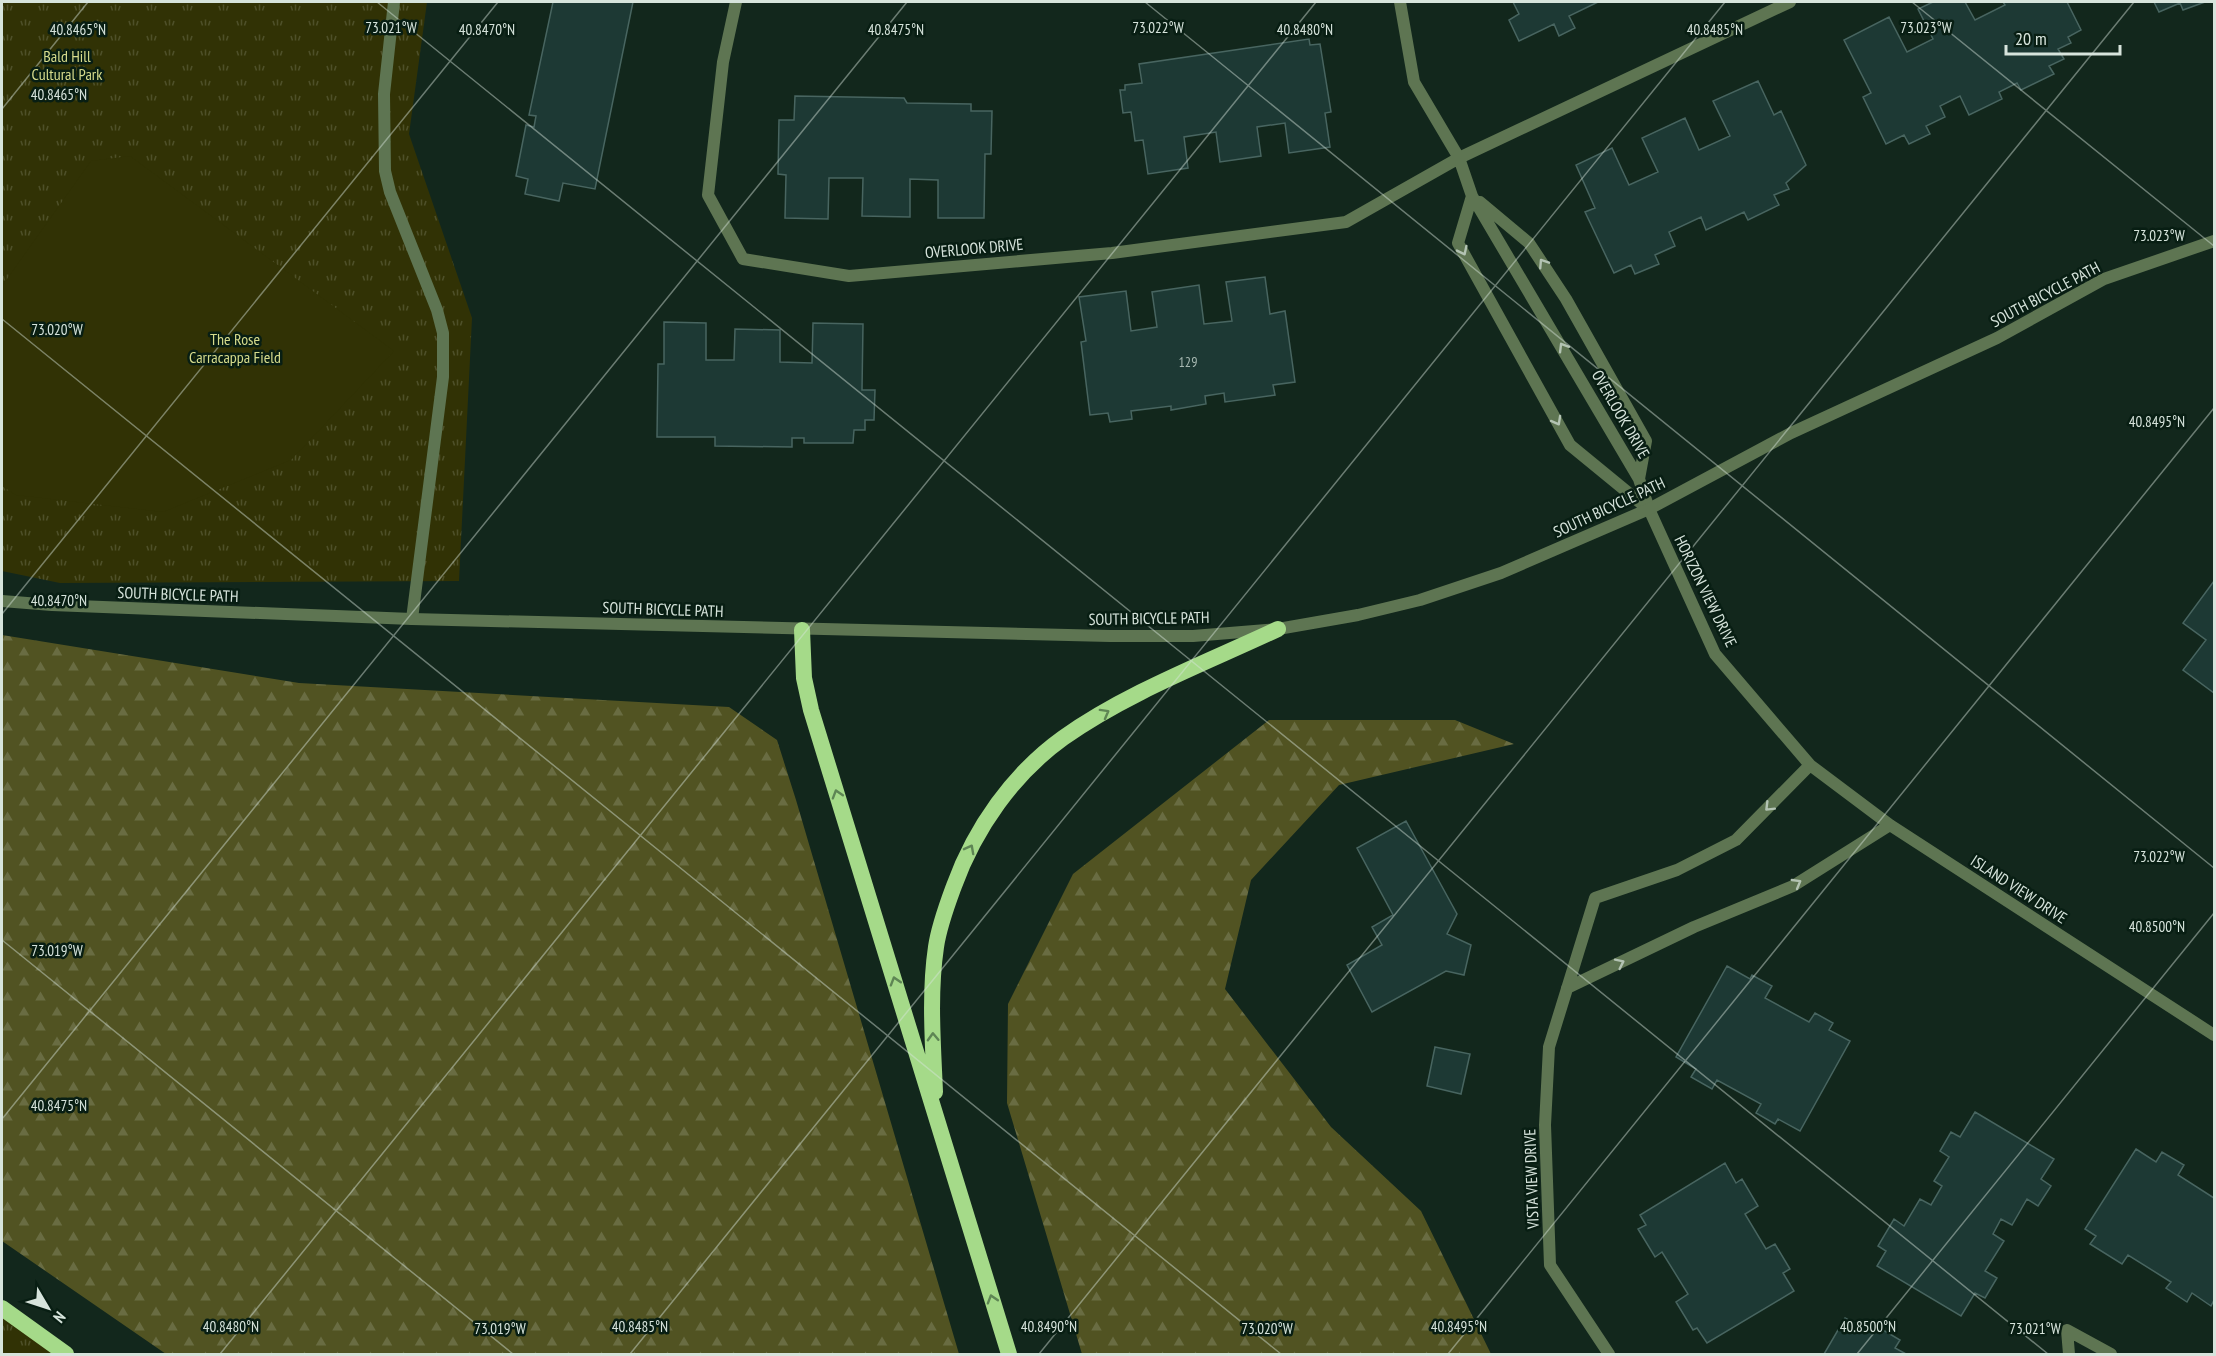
<svg xmlns="http://www.w3.org/2000/svg" width="2216" height="1356" viewBox="0 0 2216 1356" font-family="'PT Sans Narrow',sans-serif">
<style>
.forest{fill:url(#forest-firs)}
.park{fill:url(#park-tufts)}
.garden{fill:#313205}
.building{fill:#1d3934;stroke:#486560;stroke-width:1.5}
.lines{fill:none;stroke-linecap:round;stroke-linejoin:round}
.minor{stroke:#5e7552;stroke-width:12}
.tertiary{stroke:#5e7552;stroke-width:12}
.trunk{stroke:#a5da89;stroke-width:16}
.oneway{stroke:#b3c3b3}
.oneway2{stroke:#5e8554}
.ticks{fill:none;stroke:#d7e4dc;stroke-width:1.5;stroke-opacity:0.45}
.labels{text-anchor:middle;dominant-baseline:central;stroke-width:5;stroke-linejoin:round;paint-order:stroke}
.number-label{font-size:14px;fill:#a8b9b2}
.park-label{font-size:16px;fill:#d6db8c;stroke:#081e13}
.street-label{font-size:16px;fill:#d7e4dc;stroke:#081e13}
.ticks-label{font-size:15px;text-anchor:middle;fill:#d7e4dc;stroke:#081e13;stroke-width:5;stroke-linejoin:round;paint-order:stroke}
</style>
<defs>
<pattern id="forest-firs" width="22" height="20" patternUnits="userSpaceOnUse" patternTransform="scale(1.5)"><rect width="22" height="20" fill="#515322"/><path d="M5 1l3.5 6h-7zM16 11l3.5 6h-7z" fill="#696c42"/></pattern>
<pattern id="park-tufts" width="24" height="20" patternUnits="userSpaceOnUse" patternTransform="scale(1.5)"><rect width="24" height="20" fill="#313205"/><path d="M3 7l-1-3M5 7V3M7 7l1-3M15 17l-1-3M17 17v-4M19 17l1-3" fill="none" stroke="#4e5029"/></pattern>
</defs>
<rect width="100%" height="100%" fill="#12271c"/>
<path class="forest" d="M2,635l297,48 430,24 48,33 19,60 163,554h-793l-164,-113z
M1269,720h186l59,24 -175,41 -88,95 -26,109 106,138 90,84 70,143h-409l-75,-251 1,-99 65,-130z"/>
<path class="park" d="M2,2h425l-18,132 63,184 -13,263 -399,2 -58,-12z
M2,1308l64,46h-64z"/>
<path class="garden" d="M130,156l264,195 -103,109 -128,52 -147,-17 -14,-9v-200l89,-125z"/>
<path class="building" d="M553,2h80l-38,187 -32,-6 -4,18 -34,-7 3,-15 -12,-3 10,-51 8,2 2,-11 -7,-1z
M1513,2h85l-29,14 6,12 -16,8 -5,-12 -35,17 -10,-21 10,-6z
M1933,2h32l10,18 30,-15 -2,-3h64l14,28 -13,7 3,6 -13,6 6,10 -15,7 5,8 -33,16 -4,-7 -18,9 3,7 -33,16 -9,-19 -20,10 5,11 -19,9 4,8 -21,10 -5,-9 -18,9 -23,-47 8,-4 -27,-53 45,-23 18,35 26,-13 -15,-30z
M2154,2h51l-22,8 -3,-7 -21,9z
M1309,39l1,6 10,-1 11,68 -6,1 5,34 -41,6 -4,-30 -28,4 4,29 -41,6 -4,-30 -32,5 4,31 -40,6 -5,-34 -8,1 -4,-29 -8,1 -3,-23h5v-5l17,-2 -3,-19z
M1758,81l16,34 7,-4 25,54 -20,18 3,6 -15,6 5,10 -31,15 -4,-8 -38,18 -5,-13 -32,15 6,14 -20,9 4,9 -24,10 -4,-9 -17,8 -29,-61 10,-4 -19,-43 36,-17 17,37 29,-13 -16,-34 43,-20 14,32 31,-14 -17,-35z
M795,96l109,2 3,5 64,1v7h21l-1,43h-6l-1,64h-46v-38l-28,-1v38l-48,-1 1,-38h-34l-1,41 -43,-1 1,-43 -8,-1 1,-54h15z
M1265,277l5,37 15,-3 10,71 -22,3 2,10 -50,7 -1,-9 -19,3 1,8 -35,6v-4l-40,5 1,8 -22,3 -2,-9 -18,2 -9,-73 5,-1 -7,-44 47,-6 5,40 26,-4 -5,-35 47,-7 5,39 28,-3 -6,-39z
M664,322l42,1v37h28l1,-31 45,1v32l32,1 1,-40 50,1 -1,66h13l-1,30h-9v10h-11l-1,13h-49v-5h-12v9l-77,-1v-9h-58l1,-73h6z
M2214,581v112l-31,-23 23,-30 -23,-17z
M1406,821l51,93 -10,20 24,11 -7,30 -18,-4 -74,41 -25,-47 35,-20 -10,-18 21,-12 -36,-67z
M1727,966l23,13 2,-4 20,11 -7,12 44,24 6,-9 18,10 -4,7 21,11 -50,90 -22,-12 -3,5 -19,-11 5,-9 -44,-24 -5,9 -21,-12 5,-8 -20,-12z
M1435,1047l35,7 -9,40 -34,-8z
M1975,1112l79,47 -13,20 10,7 -13,20 -11,-7 -15,26 -11,-6 -8,15 11,7 -19,30 12,7 -12,20 -10,-5 -14,23 -84,-50 9,-15 -8,-5 16,-27 10,7 16,-27 11,6 11,-19 -8,-5 15,-24 -9,-6 11,-19 9,5z
M2136,1149l20,13 6,-10 22,13 -6,10 36,23v102l-3,6 -19,-13 -5,9 -21,-14 5,-6 -43,-27 -6,9 -32,-20 6,-8 -11,-7z
M1725,1163l11,20 6,-4 16,27 -13,8 21,35 9,-5 15,25 -7,4 11,18 -87,52 -10,-15 -4,2 -17,-28 12,-8 -26,-42 -7,5 -17,-28 8,-4 -6,-10z
M1845,1318l23,13 5,-7 27,16 -5,8 11,6h-82z"/>
<g class="lines">
<path class="minor" d="M394,2l-10,92 1,77 5,21 47,118 6,23v44l-31,242
M736,2l-13,60 -15,133 35,64 106,17 263,-23 234,-31 113,-64 331,-156
M1400,2l14,80 45,76 13,38 167,283 10,30 66,145 95,111 80,60 324,210
M1472,196l-14,47 112,202 78,64
M1480,202l49,41 37,56 80,142 -7,38
M1567,988l127,-61 99,-41 97,-61
M1609,1354l-59,-89 -5,-140 4,-78 46,-149 82,-28 59,-30 74,-75
M2069,1354l-2,-24 44,24"/>
<path class="tertiary" d="M2,601l50,4 360,14 698,17h83l85,-7 80,-14 62,-15 81,-27 148,-64 142,-76 206,-95 107,-59 110,-38"/>
<path class="trunk" d="M802,630l2,48 7,32 198,644
M935,1092c-2,-48 -6,-98 1,-145 3,-21 11,-42 18,-61 21,-58 59,-112 109,-148 63,-45 145,-76 215,-109
M2,1308l64,46"/>
</g>
<defs><path id="oneway-chevron" d="M-2-3.5L2.5 0L-2 3.5" fill="none" stroke-width="1.6" stroke-linecap="round" stroke-linejoin="round" transform="scale(1.5)"/></defs>
<g class="oneway">
<use href="#oneway-chevron" transform="translate(1463 251) rotate(64)"/>
<use href="#oneway-chevron" transform="translate(1543 263) rotate(-123)"/>
<use href="#oneway-chevron" transform="translate(1563 347) rotate(-121)"/>
<use href="#oneway-chevron" transform="translate(1557 421) rotate(61)"/>
<use href="#oneway-chevron" transform="translate(1769 807) rotate(135)"/>
<use href="#oneway-chevron" transform="translate(1797 883) rotate(-30)"/>
<use href="#oneway-chevron" transform="translate(1620 963) rotate(-26)"/>
</g>
<g class="oneway2">
<use href="#oneway-chevron" transform="translate(1105 713) rotate(-29)"/>
<use href="#oneway-chevron" transform="translate(837 794) rotate(-107)"/>
<use href="#oneway-chevron" transform="translate(970 849) rotate(-62)"/>
<use href="#oneway-chevron" transform="translate(895 981) rotate(-107)"/>
<use href="#oneway-chevron" transform="translate(933 1037) rotate(-92)"/>
<use href="#oneway-chevron" transform="translate(992 1299) rotate(-107)"/>
</g>
<path class="ticks" d="M377,2l1671,1352M1145,2l1069,866M1912,2l302,244M2,109l86,-107M2,319l1279,1035M2,614l496,-612M2,940l511,414M2,1119l905,-1117M220,1354l1096,-1352M630,1354l1095,-1352M1039,1354l1095,-1352M1448,1354l766,-946M1857,1354l357,-441"/>
<g class="labels">
<g class="number-label">
<text x="1188" y="362">129</text>
</g>
<g class="park-label">
<text x="67" y="56">Bald Hill<tspan x="67" dy="18">Cultural Park</tspan></text>
<text x="235" y="339">The Rose<tspan x="235" dy="18">Carracappa Field</tspan></text>
</g>
<g class="street-label">
<text transform="translate(974 248) rotate(-5)">OVERLOOK DRIVE</text>
<text transform="translate(2045 294) rotate(-28)">SOUTH BICYCLE PATH</text>
<text transform="translate(1621 414) rotate(60)">OVERLOOK DRIVE</text>
<text transform="translate(1609 507) rotate(-25)">SOUTH BICYCLE PATH</text>
<text transform="translate(1706 591) rotate(64)">HORIZON VIEW DRIVE</text>
<text transform="translate(178 594) rotate(2)">SOUTH BICYCLE PATH</text>
<text transform="translate(663 609) rotate(2)">SOUTH BICYCLE PATH</text>
<text transform="translate(1149 618) rotate(-1)">SOUTH BICYCLE PATH</text>
<text transform="translate(2019 889) rotate(33)">ISLAND VIEW DRIVE</text>
<text transform="translate(1531 1179) rotate(-92)">VISTA VIEW DRIVE</text>
</g>
</g>
<g class="ticks-label">
<text x="391" y="33">73.021°W</text>
<text x="1158" y="33">73.022°W</text>
<text x="1926" y="33">73.023°W</text>
<text x="78" y="35">40.8465°N</text>
<text x="487" y="35">40.8470°N</text>
<text x="896" y="35">40.8475°N</text>
<text x="1305" y="35">40.8480°N</text>
<text x="1715" y="35">40.8485°N</text>
<text x="59" y="100">40.8465°N</text>
<text x="2159" y="241">73.023°W</text>
<text x="57" y="335">73.020°W</text>
<text x="2157" y="427">40.8495°N</text>
<text x="59" y="606">40.8470°N</text>
<text x="2159" y="862">73.022°W</text>
<text x="2157" y="932">40.8500°N</text>
<text x="57" y="956">73.019°W</text>
<text x="59" y="1111">40.8475°N</text>
<text x="231" y="1332">40.8480°N</text>
<text x="640" y="1332">40.8485°N</text>
<text x="1049" y="1332">40.8490°N</text>
<text x="1459" y="1332">40.8495°N</text>
<text x="1868" y="1332">40.8500°N</text>
<text x="500" y="1334">73.019°W</text>
<text x="1267" y="1334">73.020°W</text>
<text x="2035" y="1334">73.021°W</text>
</g>
<rect width="2216" height="1356" fill="none" stroke="#d7e4dc" stroke-width="6"/>
<g transform="translate(48 1308) rotate(129)" stroke="#081e13" stroke-width="4.5" paint-order="stroke">
<path d="M0-4.5L10 22L0 15L-10 22Z" fill="#d7e4dc"/>
<text y="-9" font-size="16" font-weight="bold" text-anchor="middle" fill="#d7e4dc">N</text>
</g>
<path d="M2006 45v9h114v-9" fill="none" stroke="#d7e4dc" stroke-width="3"/>
<text x="2015" y="45" font-size="18" fill="#d7e4dc" stroke="#081e13" stroke-width="4.5" paint-order="stroke">20 m</text>
</svg>
